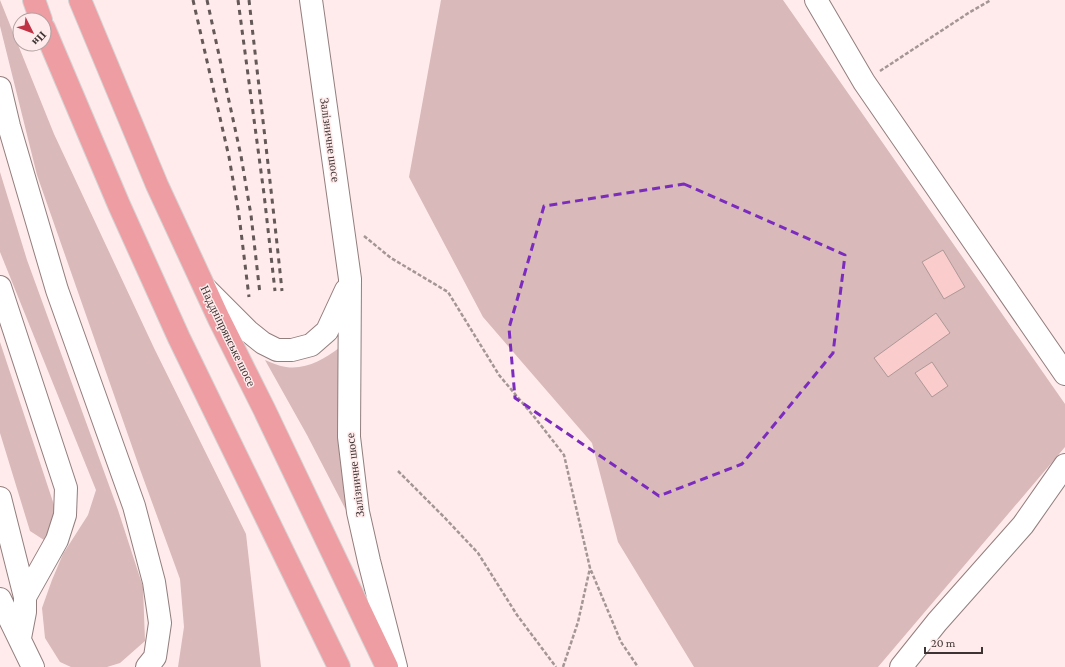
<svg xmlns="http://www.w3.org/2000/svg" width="1065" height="667" viewBox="0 0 1065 667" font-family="'Crimson Pro',serif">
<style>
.green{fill:#d9b9b9}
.building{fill:#facccc;stroke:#ae9898}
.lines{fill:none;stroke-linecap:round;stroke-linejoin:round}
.minor-casing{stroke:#937e7e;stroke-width:24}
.major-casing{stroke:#d4d2d2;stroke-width:24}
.path{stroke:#a59696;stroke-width:2.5;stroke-dasharray:4 2;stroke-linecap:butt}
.minor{stroke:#fff;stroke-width:22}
.major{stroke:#ee9da3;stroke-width:22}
.rail{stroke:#645858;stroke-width:3;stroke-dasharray:5 5;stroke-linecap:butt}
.marked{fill:none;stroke:#7b2cbf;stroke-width:3;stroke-dasharray:8 5;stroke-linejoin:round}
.labels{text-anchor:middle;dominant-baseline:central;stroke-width:3;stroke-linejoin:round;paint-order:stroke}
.street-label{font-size:12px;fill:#3d3333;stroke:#ffebeb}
</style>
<rect width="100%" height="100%" fill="#ffebeb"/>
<path class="green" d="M0,0l54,134 100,214 92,186 15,133h-83l6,-40 -4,-48 -39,-107 -104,-297 -37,-149z
M441,0h342l282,404v43l-187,220h-184l-76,-125 -26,-99 -109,-126 -74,-140z
M0,172l27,88 91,250 25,77 2,54 -25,22 -13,4h-36l-11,-5 -15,-24 -3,-30 10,-28 11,-26 25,-39 8,-25 -96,-238z
M0,342l54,163v19l-10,16 -14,-9 -30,-98z
M339,348v103l9,63 -41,-79 -42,-75c7,3 14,6 21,7 20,3 38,-8 53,-19z"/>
<path class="building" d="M943,250l22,37 -21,12 -22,-37z
M936,313l14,20 -62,44 -14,-19z
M932,362l16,24 -16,11 -17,-24z"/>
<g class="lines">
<defs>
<path id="minor" d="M311,0l39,279 -1,158 9,75 11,49 27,106
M816,0l48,82 201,292
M0,88l9,38 48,164 77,216 20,76 6,41 -5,34 -8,10
M0,287l66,201 -1,27 -8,25 -32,57
M206,289l42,42 15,12 14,7h15l19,-5 16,-14 19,-41
M0,498l25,99v15l-5,26
M0,599l33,68
M901,667l36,-45 86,-97 42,-60"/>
<path id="major" d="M34,0l7,20
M80,0l77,185 62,134 45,90 123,258
M44,28l75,177 60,133 160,329"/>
</defs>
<use href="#minor" class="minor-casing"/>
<use href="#major" class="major-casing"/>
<path class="path" d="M880,71l90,-59 21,-12
M364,236l27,22 57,34 51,83 37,44 28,36 26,113 31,74 17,25
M398,471l46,46 34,36 39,62 39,52
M563,667l15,-45 12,-54"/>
<use href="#minor" class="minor"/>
<use href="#major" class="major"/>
<path class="rail" d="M193,0l36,157 10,58 10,82
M207,0l34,156 10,59 9,79
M238,0l26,194 11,97
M249,0c11,97 23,194 33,291"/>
</g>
<path class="marked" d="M684,184l161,71 -12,98 -91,111 -83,32 -144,-98 -6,-70 35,-122z"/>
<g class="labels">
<g class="street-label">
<text transform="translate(330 140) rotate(82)">Залізничне шосе</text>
<text transform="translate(228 336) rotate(64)">Наддніпрянське шосе</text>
<text transform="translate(355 475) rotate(-97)">Залізничне шосе</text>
</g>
</g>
<g transform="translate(32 32) rotate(132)"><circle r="19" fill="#ffebeb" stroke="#b1a1a1"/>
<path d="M0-3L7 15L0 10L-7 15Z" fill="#c23245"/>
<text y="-6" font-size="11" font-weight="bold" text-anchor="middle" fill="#3d3333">Пн</text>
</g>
<path d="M925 647v6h57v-6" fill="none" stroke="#3d3333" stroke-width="2"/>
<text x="931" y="647" font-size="12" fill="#3d3333" stroke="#ffebeb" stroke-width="3" paint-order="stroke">20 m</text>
</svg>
